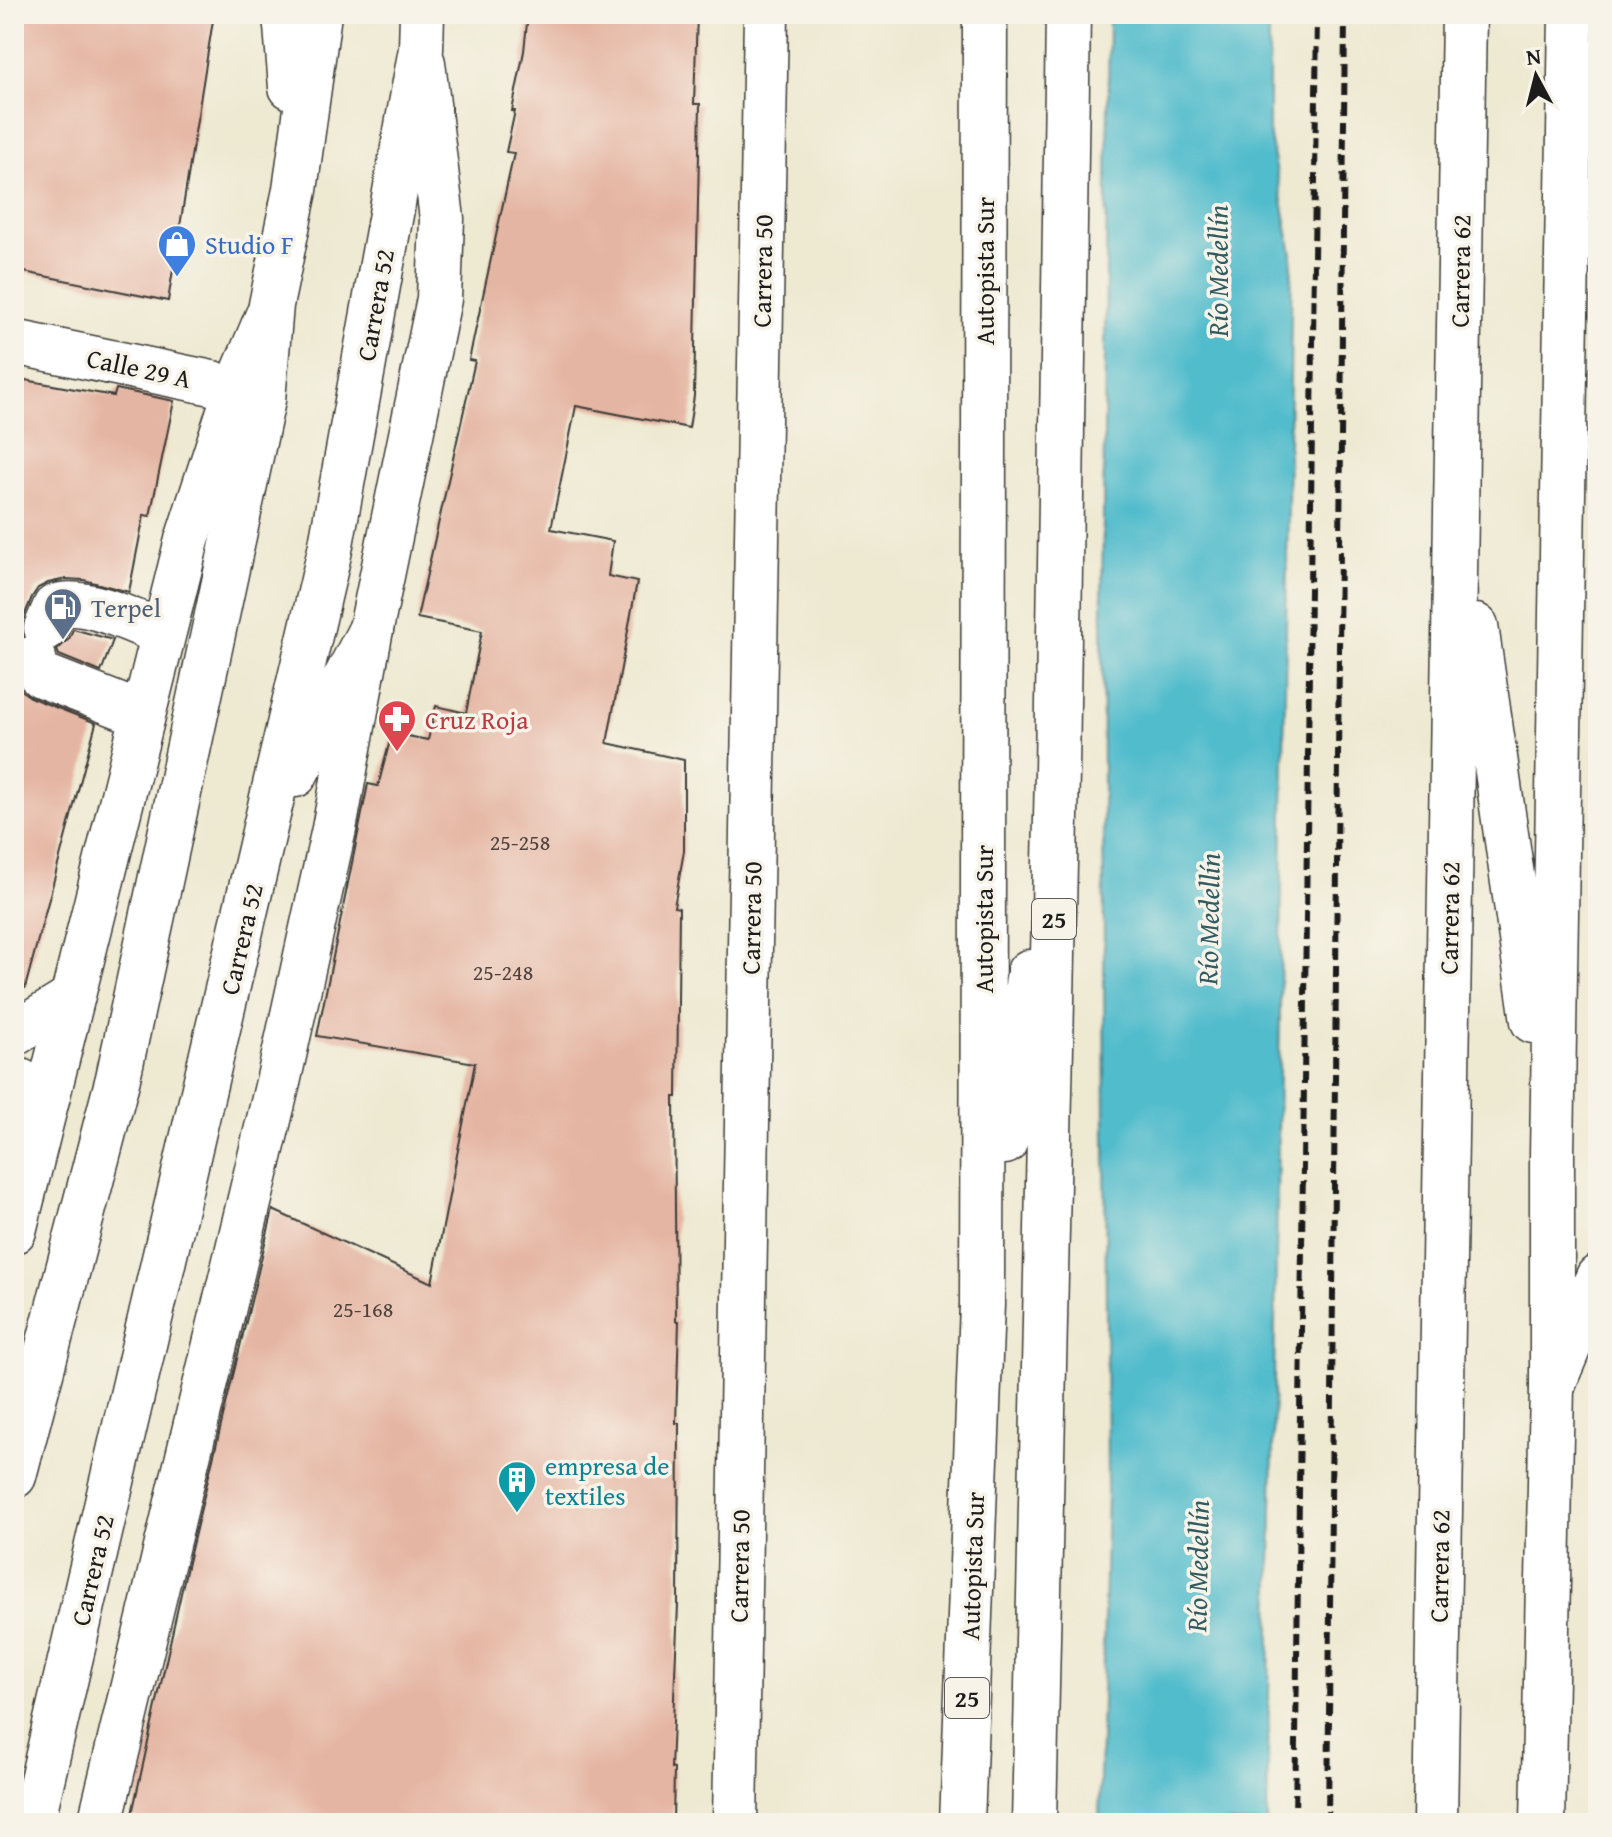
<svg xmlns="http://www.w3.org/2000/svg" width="1612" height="1837" viewBox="0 0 1612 1837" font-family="'Gentium Book Plus',serif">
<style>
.water{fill:#51bccc;stroke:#366c74;stroke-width:2}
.building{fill:#e5b5a3}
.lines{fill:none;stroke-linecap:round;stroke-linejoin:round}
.minor-casing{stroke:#3c3b37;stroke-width:47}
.major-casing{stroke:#3c3b37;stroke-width:47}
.highway-casing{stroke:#3c3b37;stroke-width:47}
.minor{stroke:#fff;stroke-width:44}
.major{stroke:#fff;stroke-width:44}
.highway{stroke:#fff;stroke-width:44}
.rail{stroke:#1c1c1c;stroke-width:6;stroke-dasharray:12 6;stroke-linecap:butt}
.labels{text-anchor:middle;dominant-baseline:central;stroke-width:7;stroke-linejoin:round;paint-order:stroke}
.number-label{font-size:22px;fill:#4e423e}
.shield{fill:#f7f3e8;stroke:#5e5c59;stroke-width:2}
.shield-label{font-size:24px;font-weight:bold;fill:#1c1c1c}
.shop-label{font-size:26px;fill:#366cbe;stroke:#f7f3e8;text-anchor:start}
.street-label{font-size:26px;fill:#1c1c1c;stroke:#f7f3e8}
.service-label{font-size:26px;fill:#4e5e75;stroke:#f7f3e8;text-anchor:start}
.health-label{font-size:26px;fill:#be3a42;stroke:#f7f3e8;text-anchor:start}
.culture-label{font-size:26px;fill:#0d838f;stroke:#f7f3e8;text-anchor:start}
.water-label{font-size:28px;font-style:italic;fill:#315c62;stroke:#f7f3e8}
</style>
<rect width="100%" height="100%" fill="#f7f3e8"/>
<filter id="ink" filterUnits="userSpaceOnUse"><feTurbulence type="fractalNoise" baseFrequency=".0125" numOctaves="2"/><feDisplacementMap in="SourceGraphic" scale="16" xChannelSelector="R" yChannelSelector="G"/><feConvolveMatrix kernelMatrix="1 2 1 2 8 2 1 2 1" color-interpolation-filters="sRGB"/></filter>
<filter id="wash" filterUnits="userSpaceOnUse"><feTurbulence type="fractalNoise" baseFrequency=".006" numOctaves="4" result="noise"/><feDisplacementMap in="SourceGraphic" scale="32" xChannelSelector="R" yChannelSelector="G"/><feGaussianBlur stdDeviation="1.8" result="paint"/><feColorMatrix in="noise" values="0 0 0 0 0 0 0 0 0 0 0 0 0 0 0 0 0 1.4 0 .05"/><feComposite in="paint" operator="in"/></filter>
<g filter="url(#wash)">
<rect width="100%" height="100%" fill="#eee9d1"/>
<path class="water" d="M1109,14h160v117l23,123 -25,1569h-168l8,-332 -5,-887z"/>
<g id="blocks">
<path class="building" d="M14,14h200l-46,287 -154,-31z
M528,14h169l-3,90h6l-6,292 -5,32 -113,-22 -25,123 62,12 -5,35 29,6 -30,161 77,17v91l-10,56 5,1 -2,189h-3l2,224h3l-3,102h3l-1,182 -7,163 3,1 -1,54h-543l58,-261 85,-352 159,73 43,-220 -158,-27 51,-252 10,2 14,-53 36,7 8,-34 30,7 16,-82 -65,-13 58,-257 -6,-1 45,-207 -8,-1 9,-41h-3l12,-60z
M14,378l100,18 2,-7 58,12 -24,115 -6,-1 -15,77 -45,-12 -18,-1 -18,4 -10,5 -6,9 -9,22v17l-9,8z
M73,629l40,11 -12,32 -42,-17 -2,-5 12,-11z
M14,680l8,11 10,7 64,25 -71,265 -11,-1z"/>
</g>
</g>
<g filter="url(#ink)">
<use href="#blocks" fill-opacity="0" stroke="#3c3b37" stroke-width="2"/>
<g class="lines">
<defs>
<path id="minor" d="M14,342l198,41 49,17
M46,628l9,-21c26,-12 83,16 108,27
M34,658l1,10 6,7 102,40
M14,1034l57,-35
M14,1078l8,4 -6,51 3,6
M14,1231l173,-691 48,-147 32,-76
M1552,1387l46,-110
M100,1823l179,-745 55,-249 37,-200 68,-330 3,-80 -19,-156
M735,1823l31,-1809"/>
<path id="major" d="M285,14l6,73
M295,775l76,-146
M14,1476l104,-398 145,-678 8,-95 24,-115 24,-176
M32,1823l298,-1273 91,-501 1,-35"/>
<path id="highway" d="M1476,626l57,395
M1005,1142l24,-170
M962,1823l20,-519 3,-1290
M1034,1823l23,-1051 11,-758
M1435,1823l29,-1809
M1543,1823l9,-436v-233l19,-1140"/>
</defs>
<use href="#minor" class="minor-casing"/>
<use href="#major" class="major-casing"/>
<use href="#highway" class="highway-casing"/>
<use href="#minor" class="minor"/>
<use href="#major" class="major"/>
<use href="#highway" class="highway"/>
<path class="rail" d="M1295,1823l22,-1809
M1328,1823l17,-1809"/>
</g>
</g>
<defs>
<symbol id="shop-pin" viewBox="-11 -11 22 30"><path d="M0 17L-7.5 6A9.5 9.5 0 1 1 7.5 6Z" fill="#3f7fe0" stroke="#f7f3e8"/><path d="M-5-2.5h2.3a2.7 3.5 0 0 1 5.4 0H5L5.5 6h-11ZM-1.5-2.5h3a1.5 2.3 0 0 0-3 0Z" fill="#fff"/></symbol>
<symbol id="fuel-pin" viewBox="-11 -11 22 30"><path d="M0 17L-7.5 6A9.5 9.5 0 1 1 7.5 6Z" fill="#5c6f8a" stroke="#f7f3e8"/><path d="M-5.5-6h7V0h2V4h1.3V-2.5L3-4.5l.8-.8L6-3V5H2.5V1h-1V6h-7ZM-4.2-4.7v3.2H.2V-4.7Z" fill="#fff"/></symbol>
<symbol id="pharmacy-pin" viewBox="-11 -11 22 30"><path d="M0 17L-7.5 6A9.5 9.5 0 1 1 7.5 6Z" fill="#e0444e" stroke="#f7f3e8"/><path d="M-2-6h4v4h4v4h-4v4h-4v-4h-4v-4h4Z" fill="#fff"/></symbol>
<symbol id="building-pin" viewBox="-11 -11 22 30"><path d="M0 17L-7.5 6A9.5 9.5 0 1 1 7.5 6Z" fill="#0f9aa8" stroke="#f7f3e8"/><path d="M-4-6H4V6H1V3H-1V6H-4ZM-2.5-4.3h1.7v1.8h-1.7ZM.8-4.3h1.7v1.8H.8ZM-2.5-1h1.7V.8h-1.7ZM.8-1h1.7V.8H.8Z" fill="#fff"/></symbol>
</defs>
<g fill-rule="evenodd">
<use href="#shop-pin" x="155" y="222" width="44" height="60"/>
<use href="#fuel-pin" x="41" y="585" width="44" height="60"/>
<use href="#pharmacy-pin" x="375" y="697" width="44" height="60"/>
<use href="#building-pin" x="495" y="1458" width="44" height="60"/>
</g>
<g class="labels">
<g class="number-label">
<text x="520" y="842">25-258</text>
<text x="503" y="972">25-248</text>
<text x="363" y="1309">25-168</text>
</g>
<g class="shield">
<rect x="1032" y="899" width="44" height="40" rx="6"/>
<rect x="945" y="1678" width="44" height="40" rx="6"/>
</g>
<g class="shield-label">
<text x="1054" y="919">25</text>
<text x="967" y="1698">25</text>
</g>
<g class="shop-label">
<text x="205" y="244">Studio F</text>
</g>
<g class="street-label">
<text transform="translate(762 271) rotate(-89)">Carrera 50</text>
<text transform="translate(984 271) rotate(-90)">Autopista Sur</text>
<text transform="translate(1460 271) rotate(-89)">Carrera 62</text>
<text transform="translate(375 305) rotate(-80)">Carrera 52</text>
<text transform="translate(139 368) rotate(12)">Calle 29 A</text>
<text transform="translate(751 918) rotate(-89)">Carrera 50</text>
<text transform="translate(1449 918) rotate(-89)">Carrera 62</text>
<text transform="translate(983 919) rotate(-90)">Autopista Sur</text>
<text transform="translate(241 939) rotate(-77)">Carrera 52</text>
<text transform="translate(739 1566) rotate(-89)">Carrera 50</text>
<text transform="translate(972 1566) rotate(-88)">Autopista Sur</text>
<text transform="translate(1439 1566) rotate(-89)">Carrera 62</text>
<text transform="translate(92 1570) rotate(-77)">Carrera 52</text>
</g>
<g class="service-label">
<text x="91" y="607">Terpel</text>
</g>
<g class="health-label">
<text x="425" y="719">Cruz Roja</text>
</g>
<g class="culture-label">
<text x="545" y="1465">empresa de<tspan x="545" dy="30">textiles</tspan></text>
</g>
<g class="water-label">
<text transform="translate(1217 271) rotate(-90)">Río Medellín</text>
<text transform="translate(1208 919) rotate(-89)">Río Medellín</text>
<text transform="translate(1197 1566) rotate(-89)">Río Medellín</text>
</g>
</g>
<rect width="1612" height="1837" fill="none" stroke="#f7f3e8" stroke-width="48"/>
<g transform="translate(1536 76) rotate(353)" stroke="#f7f3e8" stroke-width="6" paint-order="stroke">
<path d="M0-6L14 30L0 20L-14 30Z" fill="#1c1c1c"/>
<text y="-12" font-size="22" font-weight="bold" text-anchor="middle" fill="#1c1c1c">N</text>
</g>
</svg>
